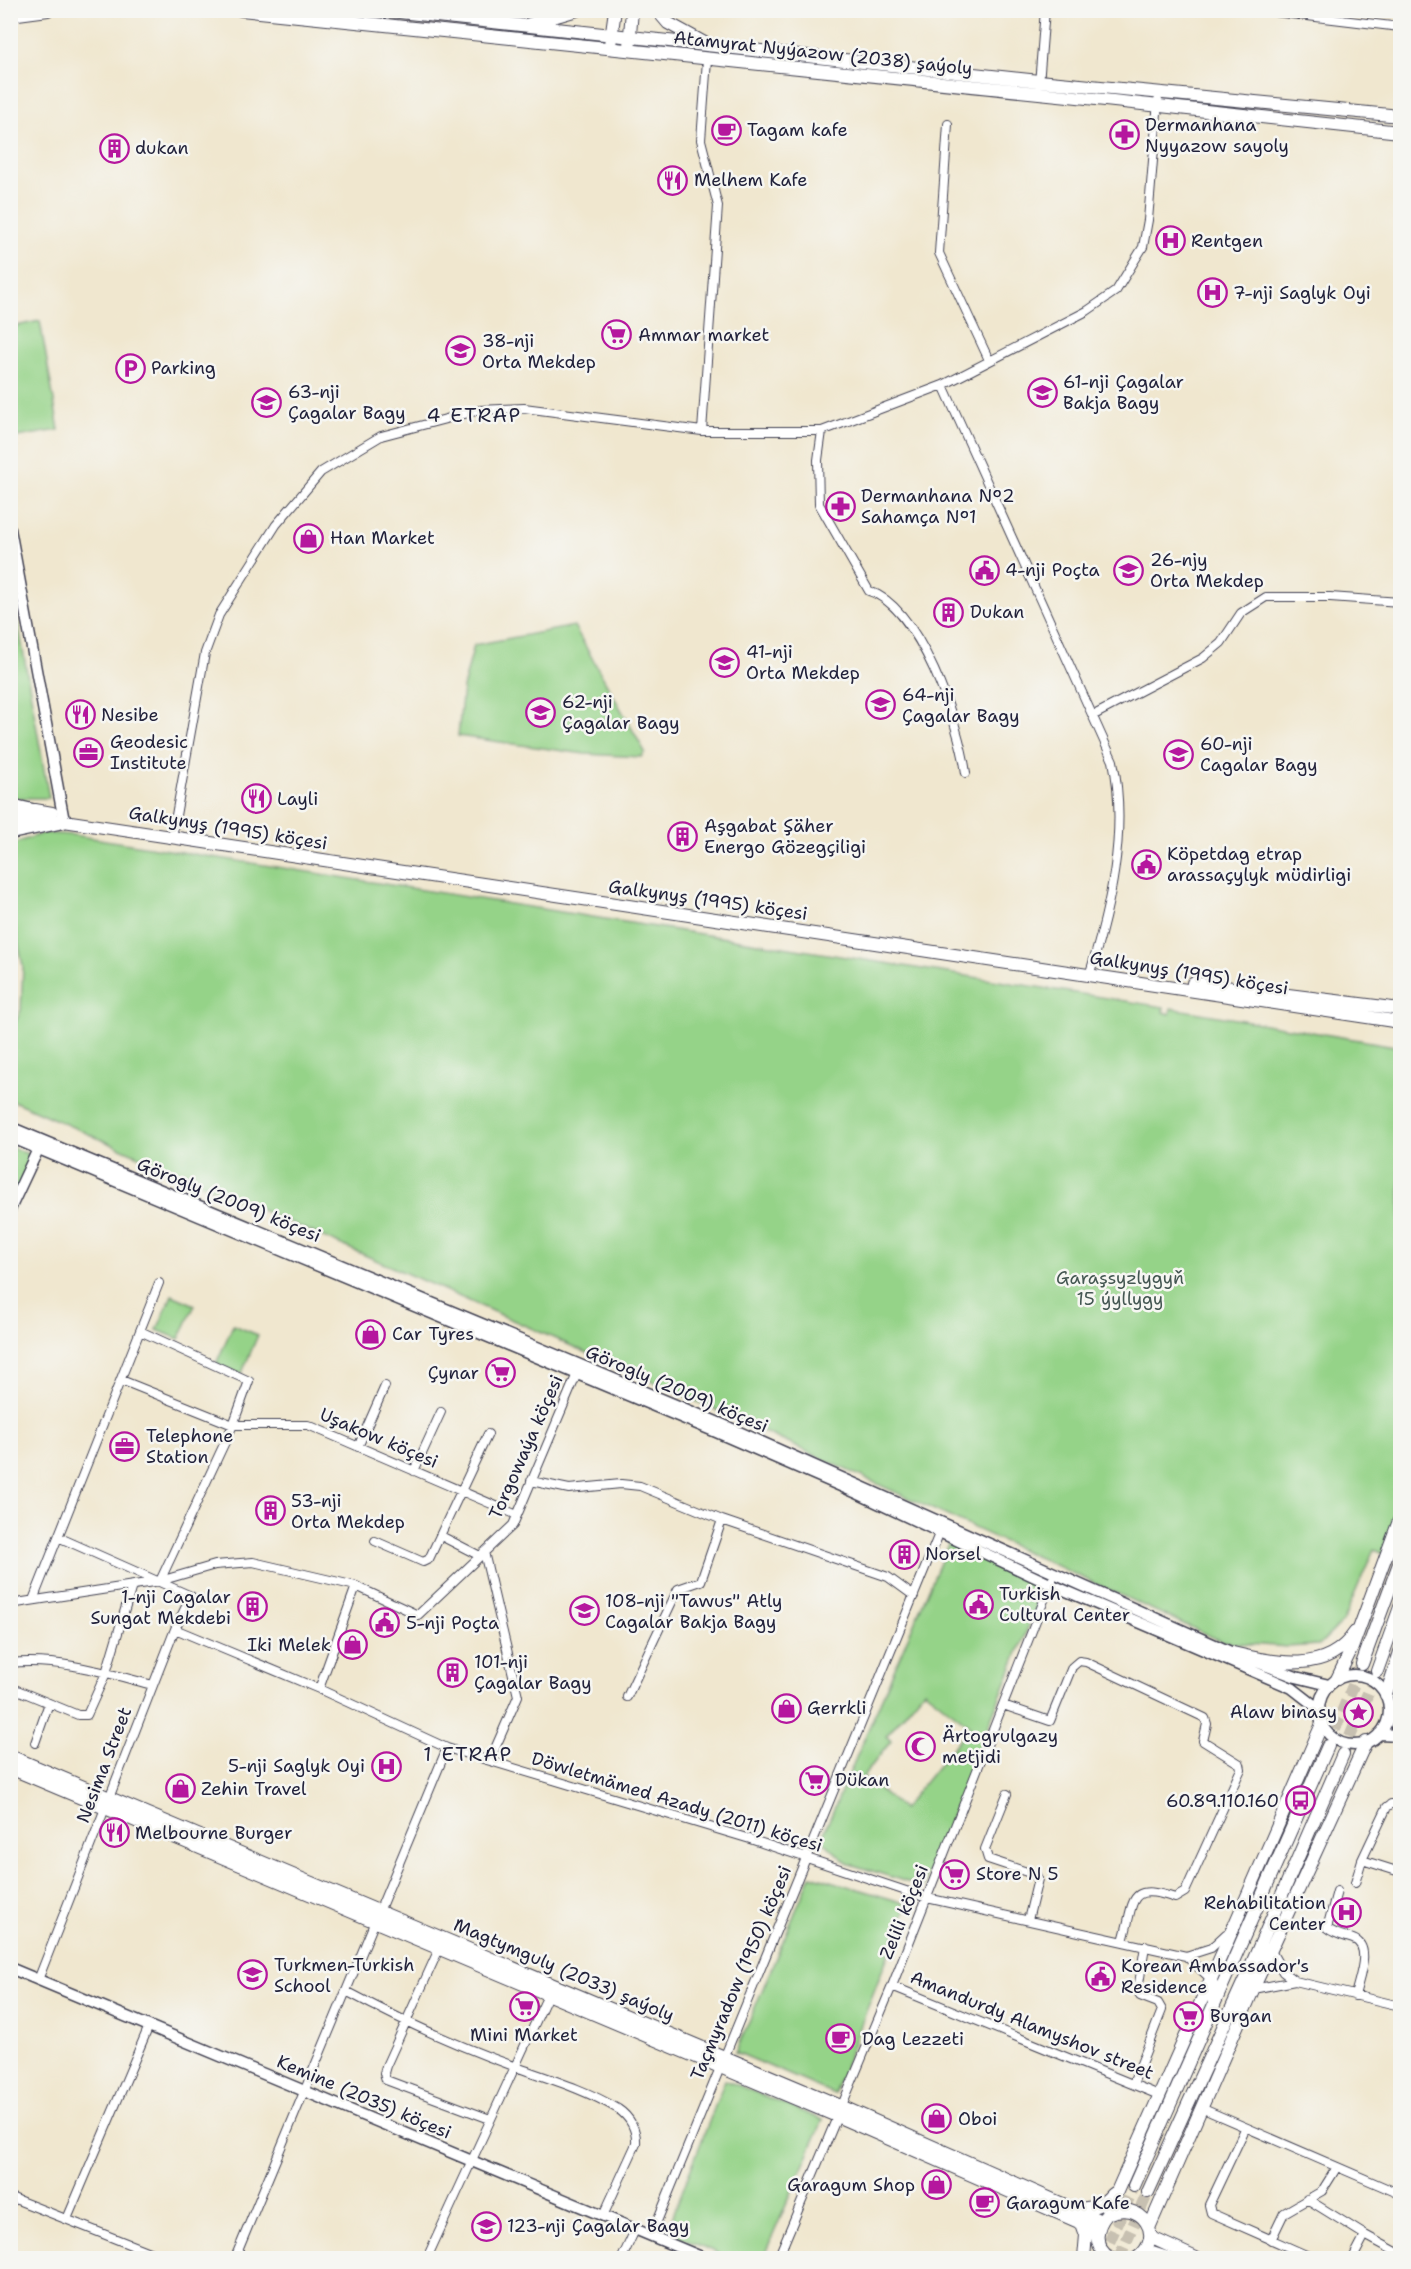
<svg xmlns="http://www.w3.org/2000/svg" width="1411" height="2269" viewBox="0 0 1411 2269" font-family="'Shantell Sans',sans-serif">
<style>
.green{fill:#95d388;stroke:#5c7a62;stroke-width:1.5;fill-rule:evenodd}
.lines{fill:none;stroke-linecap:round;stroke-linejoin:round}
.primary-tunnel{stroke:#c7c0b1;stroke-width:12;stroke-dasharray:12 6;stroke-linecap:butt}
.minor-casing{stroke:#414051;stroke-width:10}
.tertiary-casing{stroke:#414051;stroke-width:13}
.secondary-casing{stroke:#414051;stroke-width:14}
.primary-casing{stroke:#414051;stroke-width:14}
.minor{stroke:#fff;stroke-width:8}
.tertiary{stroke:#fff;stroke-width:10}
.secondary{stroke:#fff;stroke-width:12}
.primary{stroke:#fff;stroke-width:12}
.labels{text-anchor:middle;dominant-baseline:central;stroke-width:5;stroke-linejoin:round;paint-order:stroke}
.street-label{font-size:18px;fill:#22223b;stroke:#f6f6f2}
.poi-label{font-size:18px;fill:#22223b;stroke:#f6f6f2;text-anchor:start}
.park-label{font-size:18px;fill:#445752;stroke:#f6f6f2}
.neighbourhood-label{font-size:20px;letter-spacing:1.5px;fill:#22223b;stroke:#f6f6f2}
</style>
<rect width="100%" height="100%" fill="#f6f6f2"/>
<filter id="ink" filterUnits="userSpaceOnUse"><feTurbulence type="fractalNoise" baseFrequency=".0167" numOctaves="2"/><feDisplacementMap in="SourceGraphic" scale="12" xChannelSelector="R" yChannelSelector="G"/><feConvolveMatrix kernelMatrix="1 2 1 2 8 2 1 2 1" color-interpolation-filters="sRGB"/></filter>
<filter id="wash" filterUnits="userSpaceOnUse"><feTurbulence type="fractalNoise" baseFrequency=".008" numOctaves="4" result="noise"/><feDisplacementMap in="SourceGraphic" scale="24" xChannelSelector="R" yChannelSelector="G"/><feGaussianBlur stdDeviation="1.35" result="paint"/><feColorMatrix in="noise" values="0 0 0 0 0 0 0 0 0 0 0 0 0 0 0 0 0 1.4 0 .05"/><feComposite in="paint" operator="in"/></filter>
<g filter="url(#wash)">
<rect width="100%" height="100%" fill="#f0e7cf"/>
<path class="green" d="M40,321l19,109 -48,8v-111z
M10,582h1l38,216h-38z
M574,626l71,126 -4,5 -56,-3 -127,-18 5,-48 11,-43z
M43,833l30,2 1091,172 -1,5 7,2 1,-6 229,39v452l-18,55 -8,-5 -31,72 -24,24 -32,2 -64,-5 -551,-252 -661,-290v-68l10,-22 2,-44 -12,-58 -1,-63z
M11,1147l24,10 -24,56z
M172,1295l23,10 -16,34 -22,-9z
M233,1325l25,10 -17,40 -25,-11z
M949,1542l95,46 -121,299 -76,-24 -26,-24zM924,1690l46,36 -67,83 -40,-32 28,-36 -5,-5z
M811,1875l97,29 -74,190 -98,-42z
M725,2080l98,40 -60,138h-35l-61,-27z"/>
</g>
<g filter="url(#ink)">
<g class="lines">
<path class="primary-tunnel" d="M1328,1746l34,-82
M1343,1754l34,-83
M1102,2258l32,-72
M1119,2258l29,-66"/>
<defs>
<path id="minor" d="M1258,10l142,17
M1039,84l6,-74
M948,124l-9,129 50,107
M943,385l170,376c15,71 -3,147 -24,215
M702,431l16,-225 -17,-66 6,-80
M822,431l-4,29 1,44 50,87c51,16 90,133 97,182
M1094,715l109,-57 18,-15 20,-30 25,-16h64l70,5
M173,832l32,-179 14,-38 57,-90 45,-53 60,-36 99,-26 44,-2 178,23h120l121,-46 144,-74 29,-20 27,-44 5,-27 10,-119
M140,1331l109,50 -16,44 -73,156
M121,1380l112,45h75l209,90
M358,1447l27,-61
M414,1471l27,-59
M531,1481l38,8 52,-5 19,2 82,34 166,57 26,19
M441,1536l39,20
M375,1541l48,21 6,-3 59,-125
M484,1552l34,144 -28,64
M33,1600l126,-317
M10,1604l150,-23 55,-16 38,-3 103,24
M175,1629l144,60 128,59 303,91 177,59 259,58 25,23
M10,1663c50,-5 96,10 143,22
M10,1687l68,28h9l19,-42 26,-87
M319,1689l37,-103 62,29 95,-90 66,-156
M627,1697l51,-108 23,-8 21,-61
M1003,1705l47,16 22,-54 7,-6 7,1 119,56 2,6 -4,17 37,23 1,5 -56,123 -10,6c-48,-16 -40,2 -52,43
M35,1743l14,-40
M1007,1794l-22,55 3,10 48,16 2,4 -10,41
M1362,1860l38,12
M1355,1883l7,-23 25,-53 4,-3h9
M1337,1891l-10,37c7,6 17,8 26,11 20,7 5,41 2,57
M439,1949l-53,117 -2,7 2,7 104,39
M1271,1951l12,21 12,9
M1186,1956l25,-8 15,-14
M38,1980l137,-351 16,-33 -133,-59
M892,1986l267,109
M1253,1989l42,-8 105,25
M348,1992c54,29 110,54 168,75 34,12 71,23 102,42 12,8 19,21 18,35l-33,72
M1133,2084l29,-74 -4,-7 -18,-7 -2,-6 7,-44
M1201,2108l199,86
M1245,2129l-36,76 2,8 102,45
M10,2197l154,61
M1307,2199l58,36 -12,23
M67,2219l82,-193
M1365,2235l35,19
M651,2236l290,-707
M1271,2240l13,-27 38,-22 15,-24
M235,2258l212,-510
M427,2258l121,-263
M622,2258l13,-28
M778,2258l114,-272 160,-406"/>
<path id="tertiary" d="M10,529l54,292
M10,804l22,5
M10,834l53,-11
M10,1127l709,296 514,230 63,24 33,8
M10,1137l706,295 143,62 191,90 242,104 27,21
M10,1209l31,-66
M1319 1710a35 35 0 1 1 70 0a35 35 0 1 1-70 0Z
M1389,1711l11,10
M1379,1734l21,1
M10,1968l694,290"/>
<path id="secondary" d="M657,10l11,13 40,22
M526,25l51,-15
M610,45l5,-35
M629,47l3,-37
M10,814l25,-4 17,3
M10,824l29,-5 25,2 1336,201
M1193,983l207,26
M10,1756l833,351 258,114
M10,1768l829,349 258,113
M1078,2209c15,-1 24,-3 34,-15
M1107,2214l104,-235
M1081,2221l5,14 -2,23
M1149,2228l104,-238
M1150,2237l46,21
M1146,2251l21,7
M1110,2258c-17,-11 -15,-30 -3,-44 34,-16 60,22 30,44"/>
<path id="primary" d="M241,10c387,41 773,79 1159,122
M381,10l658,71 361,35
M10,15l38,-5
M1233,1653c42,10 94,22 122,-21
M1362,1664l38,-103
M1377,1671l23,-64
M1337,1679l15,-31 48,-130
M1386,1695l14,-43
M1214,2005l-3,-26 111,-255
M1235,2006l18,-17 113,-247
M1134,2186l194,-440
M1148,2192l102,-224 93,-214"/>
</defs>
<use href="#minor" class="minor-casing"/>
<use href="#tertiary" class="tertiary-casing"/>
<use href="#secondary" class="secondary-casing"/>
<use href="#primary" class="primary-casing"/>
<use href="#minor" class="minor"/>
<use href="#tertiary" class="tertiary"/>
<use href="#secondary" class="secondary"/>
<use href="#primary" class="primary"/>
</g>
</g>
<defs>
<symbol id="cafe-ring" viewBox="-11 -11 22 22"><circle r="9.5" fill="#f6f6f2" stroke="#b5179e" stroke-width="1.5"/><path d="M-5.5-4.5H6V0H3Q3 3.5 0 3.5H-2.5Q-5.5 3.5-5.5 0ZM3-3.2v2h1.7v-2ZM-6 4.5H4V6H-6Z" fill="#b5179e"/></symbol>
<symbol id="pharmacy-ring" viewBox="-11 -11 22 22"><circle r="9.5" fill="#f6f6f2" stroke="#b5179e" stroke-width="1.5"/><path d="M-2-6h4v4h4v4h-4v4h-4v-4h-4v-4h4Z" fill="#b5179e"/></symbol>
<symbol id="building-ring" viewBox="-11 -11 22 22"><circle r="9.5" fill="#f6f6f2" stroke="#b5179e" stroke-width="1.5"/><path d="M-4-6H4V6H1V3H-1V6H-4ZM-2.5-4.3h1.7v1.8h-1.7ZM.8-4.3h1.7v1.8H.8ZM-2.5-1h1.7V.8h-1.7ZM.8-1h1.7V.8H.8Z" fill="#b5179e"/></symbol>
<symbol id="restaurant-ring" viewBox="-11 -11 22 22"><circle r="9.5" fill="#f6f6f2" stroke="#b5179e" stroke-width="1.5"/><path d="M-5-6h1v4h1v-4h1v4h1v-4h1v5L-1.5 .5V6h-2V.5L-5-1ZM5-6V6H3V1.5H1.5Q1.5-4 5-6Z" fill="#b5179e"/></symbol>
<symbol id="hospital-ring" viewBox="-11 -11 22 22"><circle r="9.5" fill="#f6f6f2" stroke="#b5179e" stroke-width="1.5"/><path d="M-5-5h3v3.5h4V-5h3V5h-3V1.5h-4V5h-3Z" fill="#b5179e"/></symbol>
<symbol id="supermarket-ring" viewBox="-11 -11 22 22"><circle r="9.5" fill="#f6f6f2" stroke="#b5179e" stroke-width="1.5"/><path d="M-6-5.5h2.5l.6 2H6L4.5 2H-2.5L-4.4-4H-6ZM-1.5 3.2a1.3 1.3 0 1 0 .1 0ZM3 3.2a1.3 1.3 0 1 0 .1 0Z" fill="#b5179e"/></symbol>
<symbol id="school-ring" viewBox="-11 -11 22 22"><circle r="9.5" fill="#f6f6f2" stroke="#b5179e" stroke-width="1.5"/><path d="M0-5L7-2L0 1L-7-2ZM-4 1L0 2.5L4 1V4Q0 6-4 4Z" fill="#b5179e"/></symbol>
<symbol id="parking-ring" viewBox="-11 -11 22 22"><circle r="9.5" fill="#f6f6f2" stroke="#b5179e" stroke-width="1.5"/><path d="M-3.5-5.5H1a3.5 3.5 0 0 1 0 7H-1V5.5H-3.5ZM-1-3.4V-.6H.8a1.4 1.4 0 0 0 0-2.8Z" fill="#b5179e"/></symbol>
<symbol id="shop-ring" viewBox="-11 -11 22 22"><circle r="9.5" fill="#f6f6f2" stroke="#b5179e" stroke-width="1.5"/><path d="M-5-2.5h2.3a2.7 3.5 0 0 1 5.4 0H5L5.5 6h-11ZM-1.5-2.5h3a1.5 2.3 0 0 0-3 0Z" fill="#b5179e"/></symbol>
<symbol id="civic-ring" viewBox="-11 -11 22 22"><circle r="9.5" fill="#f6f6f2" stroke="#b5179e" stroke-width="1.5"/><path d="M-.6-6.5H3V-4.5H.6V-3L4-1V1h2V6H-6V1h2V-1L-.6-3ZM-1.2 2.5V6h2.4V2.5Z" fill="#b5179e"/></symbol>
<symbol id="office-ring" viewBox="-11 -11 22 22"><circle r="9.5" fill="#f6f6f2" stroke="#b5179e" stroke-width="1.5"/><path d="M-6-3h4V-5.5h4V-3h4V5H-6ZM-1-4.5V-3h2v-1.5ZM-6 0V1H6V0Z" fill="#b5179e"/></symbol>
<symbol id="sight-ring" viewBox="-11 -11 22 22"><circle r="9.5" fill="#f6f6f2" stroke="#b5179e" stroke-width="1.5"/><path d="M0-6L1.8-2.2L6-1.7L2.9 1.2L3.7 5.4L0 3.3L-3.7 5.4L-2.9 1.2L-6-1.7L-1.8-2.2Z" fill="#b5179e"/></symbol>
<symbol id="mosque-ring" viewBox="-11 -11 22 22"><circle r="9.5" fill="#f6f6f2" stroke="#b5179e" stroke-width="1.5"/><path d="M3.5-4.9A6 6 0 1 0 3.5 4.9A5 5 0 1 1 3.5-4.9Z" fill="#b5179e"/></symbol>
<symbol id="bus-ring" viewBox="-11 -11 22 22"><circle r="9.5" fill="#f6f6f2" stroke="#b5179e" stroke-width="1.5"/><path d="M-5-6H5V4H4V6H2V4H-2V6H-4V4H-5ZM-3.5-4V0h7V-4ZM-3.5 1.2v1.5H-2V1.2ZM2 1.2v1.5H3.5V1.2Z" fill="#b5179e"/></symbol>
</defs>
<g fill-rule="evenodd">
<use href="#cafe-ring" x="710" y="114" width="33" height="33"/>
<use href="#pharmacy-ring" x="1108" y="118" width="33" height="33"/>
<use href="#building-ring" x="98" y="132" width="33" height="33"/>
<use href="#restaurant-ring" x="656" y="164" width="33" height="33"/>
<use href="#hospital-ring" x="1154" y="224" width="33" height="33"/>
<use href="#hospital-ring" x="1196" y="276" width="33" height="33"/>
<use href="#supermarket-ring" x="600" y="318" width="33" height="33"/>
<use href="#school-ring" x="444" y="334" width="33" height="33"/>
<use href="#parking-ring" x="114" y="352" width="33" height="33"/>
<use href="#school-ring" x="1026" y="376" width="33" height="33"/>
<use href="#school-ring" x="250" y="386" width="33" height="33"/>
<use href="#pharmacy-ring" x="824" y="490" width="33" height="33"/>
<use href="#shop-ring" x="292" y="522" width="33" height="33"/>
<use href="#civic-ring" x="968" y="554" width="33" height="33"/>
<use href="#school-ring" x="1112" y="554" width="33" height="33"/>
<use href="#building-ring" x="932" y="596" width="33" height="33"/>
<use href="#school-ring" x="708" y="646" width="33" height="33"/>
<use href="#school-ring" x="864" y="688" width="33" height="33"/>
<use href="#school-ring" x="524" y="696" width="33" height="33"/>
<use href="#restaurant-ring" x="64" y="698" width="33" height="33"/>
<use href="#office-ring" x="72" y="736" width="33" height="33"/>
<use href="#school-ring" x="1162" y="738" width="33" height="33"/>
<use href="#restaurant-ring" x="240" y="782" width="33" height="33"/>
<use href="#building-ring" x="666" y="820" width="33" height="33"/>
<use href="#civic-ring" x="1130" y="848" width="33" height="33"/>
<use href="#shop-ring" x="354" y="1318" width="33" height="33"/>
<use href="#supermarket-ring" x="484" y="1356" width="33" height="33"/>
<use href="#office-ring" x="108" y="1430" width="33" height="33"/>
<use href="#building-ring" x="254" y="1494" width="33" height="33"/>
<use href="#building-ring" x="888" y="1538" width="33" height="33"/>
<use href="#civic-ring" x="962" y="1588" width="33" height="33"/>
<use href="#building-ring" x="236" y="1590" width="33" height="33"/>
<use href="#school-ring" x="568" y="1594" width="33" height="33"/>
<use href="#civic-ring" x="368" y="1606" width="33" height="33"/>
<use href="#shop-ring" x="336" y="1628" width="33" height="33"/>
<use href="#building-ring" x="436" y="1656" width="33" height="33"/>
<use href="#shop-ring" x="770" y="1692" width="33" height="33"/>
<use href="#sight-ring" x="1342" y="1696" width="33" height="33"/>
<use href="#mosque-ring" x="904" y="1730" width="33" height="33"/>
<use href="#hospital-ring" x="370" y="1750" width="33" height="33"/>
<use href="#supermarket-ring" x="798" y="1764" width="33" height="33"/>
<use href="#shop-ring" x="164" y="1772" width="33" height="33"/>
<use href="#bus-ring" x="1284" y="1784" width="33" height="33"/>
<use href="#restaurant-ring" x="98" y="1816" width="33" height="33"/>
<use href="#supermarket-ring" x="938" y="1858" width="33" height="33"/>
<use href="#hospital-ring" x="1330" y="1896" width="33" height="33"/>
<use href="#school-ring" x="236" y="1958" width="33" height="33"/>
<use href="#civic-ring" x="1084" y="1960" width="33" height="33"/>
<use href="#supermarket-ring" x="508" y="1990" width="33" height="33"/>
<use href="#supermarket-ring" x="1172" y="2000" width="33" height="33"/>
<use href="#cafe-ring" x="824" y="2022" width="33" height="33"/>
<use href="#shop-ring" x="920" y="2102" width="33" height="33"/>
<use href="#shop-ring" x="920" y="2168" width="33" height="33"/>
<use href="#cafe-ring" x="968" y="2186" width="33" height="33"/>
<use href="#school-ring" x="470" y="2210" width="33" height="33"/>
</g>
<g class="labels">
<g class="street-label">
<text transform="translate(823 53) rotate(6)">Atamyrat Nyýazow (2038) şaýoly</text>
<text transform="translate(228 828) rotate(9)">Galkynyş (1995) köçesi</text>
<text transform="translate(708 900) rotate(8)">Galkynyş (1995) köçesi</text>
<text transform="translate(1189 973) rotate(9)">Galkynyş (1995) köçesi</text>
<text transform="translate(229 1200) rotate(22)">Görogly (2009) köçesi</text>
<text transform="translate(677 1389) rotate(23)">Görogly (2009) köçesi</text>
<text transform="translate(379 1438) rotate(23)">Uşakow köçesi</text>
<text transform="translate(526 1447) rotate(-66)">Torgowaýa köçesi</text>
<text transform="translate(104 1765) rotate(-69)">Nesima Street</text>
<text transform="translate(677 1802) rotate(17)">Döwletmämed Azady (2011) köçesi</text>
<text transform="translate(904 1912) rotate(-68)">Zelili köçesi</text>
<text transform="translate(564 1970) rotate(23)">Magtymguly (2033) şaýoly</text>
<text transform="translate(741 1973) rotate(-67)">Taçmyradow (1950) köçesi</text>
<text transform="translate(1032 2025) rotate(22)">Amandurdy Alamyshov street</text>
<text transform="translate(364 2097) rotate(23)">Kemine (2035) köçesi</text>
</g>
<g class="poi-label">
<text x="1145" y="125">Dermanhana<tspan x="1145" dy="21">Nyyazow sayoly</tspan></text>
<text x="747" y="130">Tagam kafe</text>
<text x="135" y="148">dukan</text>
<text x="694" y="180">Melhem Kafe</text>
<text x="1191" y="241">Rentgen</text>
<text x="1233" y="293">7-nji Saglyk Oyi</text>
<text x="638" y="335">Ammar market</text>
<text x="482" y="341">38-nji<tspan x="482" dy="21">Orta Mekdep</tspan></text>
<text x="151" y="368">Parking</text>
<text x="1063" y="382">61-nji Çagalar<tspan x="1063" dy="21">Bakja Bagy</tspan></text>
<text x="288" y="392">63-nji<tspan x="288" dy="21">Çagalar Bagy</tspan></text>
<text x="861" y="496">Dermanhana Nº2<tspan x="861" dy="21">Sahamça Nº1</tspan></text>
<text x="330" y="538">Han Market</text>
<text x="1150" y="560">26-njy<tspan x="1150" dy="21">Orta Mekdep</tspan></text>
<text x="1005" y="570">4-nji Poçta</text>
<text x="970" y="612">Dukan</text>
<text x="746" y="652">41-nji<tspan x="746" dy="21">Orta Mekdep</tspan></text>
<text x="902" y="695">64-nji<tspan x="902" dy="21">Çagalar Bagy</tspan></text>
<text x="562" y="702">62-nji<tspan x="562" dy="21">Çagalar Bagy</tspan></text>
<text x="101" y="715">Nesibe</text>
<text x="110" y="742">Geodesic<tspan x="110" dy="21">Institute</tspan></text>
<text x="1200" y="744">60-nji<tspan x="1200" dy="21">Cagalar Bagy</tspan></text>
<text x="277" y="799">Layli</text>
<text x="704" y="826">Aşgabat Şäher<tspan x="704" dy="21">Energo Gözegçiligi</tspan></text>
<text x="1167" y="854">Köpetdag etrap<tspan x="1167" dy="21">arassaçylyk müdirligi</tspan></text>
<text x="392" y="1334">Car Tyres</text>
<text x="479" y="1373" text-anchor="end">Çynar</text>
<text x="146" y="1436">Telephone<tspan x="146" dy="21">Station</tspan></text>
<text x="291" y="1501">53-nji<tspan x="291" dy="21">Orta Mekdep</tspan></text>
<text x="925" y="1554">Norsel</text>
<text x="999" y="1594">Turkish<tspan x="999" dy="21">Cultural Center</tspan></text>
<text x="231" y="1597" text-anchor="end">1-nji Cagalar<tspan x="231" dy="21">Sungat Mekdebi</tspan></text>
<text x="605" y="1601">108-nji "Tawus" Atly<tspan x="605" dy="21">Cagalar Bakja Bagy</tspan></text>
<text x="406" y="1623">5-nji Poçta</text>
<text x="331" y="1645" text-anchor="end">Iki Melek</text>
<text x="474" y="1662">101-nji<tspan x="474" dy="21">Çagalar Bagy</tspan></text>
<text x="807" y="1708">Gerrkli</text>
<text x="1337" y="1712" text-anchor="end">Alaw binasy</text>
<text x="942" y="1736">Ärtogrulgazy<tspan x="942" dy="21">metjidi</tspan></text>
<text x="365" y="1766" text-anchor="end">5-nji Saglyk Oyi</text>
<text x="835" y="1780">Dükan</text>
<text x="201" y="1789">Zehin Travel</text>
<text x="1279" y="1801" text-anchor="end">60.89.110.160</text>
<text x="135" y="1833">Melbourne Burger</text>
<text x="976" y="1874">Store N 5</text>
<text x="1326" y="1903" text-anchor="end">Rehabilitation<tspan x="1326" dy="21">Center</tspan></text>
<text x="274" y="1965">Turkmen-Turkish<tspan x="274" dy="21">School</tspan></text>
<text x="1121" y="1966">Korean Ambassador's<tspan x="1121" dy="21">Residence</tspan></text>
<text x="1210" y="2016">Burgan</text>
<text x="524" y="2035" text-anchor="middle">Mini Market</text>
<text x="862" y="2039">Dag Lezzeti</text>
<text x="958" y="2119">Oboi</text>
<text x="915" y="2185" text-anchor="end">Garagum Shop</text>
<text x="1006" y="2203">Garagum Kafe</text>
<text x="507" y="2226">123-nji Çagalar Bagy</text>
</g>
<g class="park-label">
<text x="1120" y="1278">Garaşsyzlygyň<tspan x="1120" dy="21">15 ýyllygy</tspan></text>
</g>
<g class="neighbourhood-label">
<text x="474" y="415">4 ETRAP</text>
<text x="468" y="1754">1 ETRAP</text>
</g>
</g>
<rect width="1411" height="2269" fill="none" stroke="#f6f6f2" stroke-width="36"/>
</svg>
